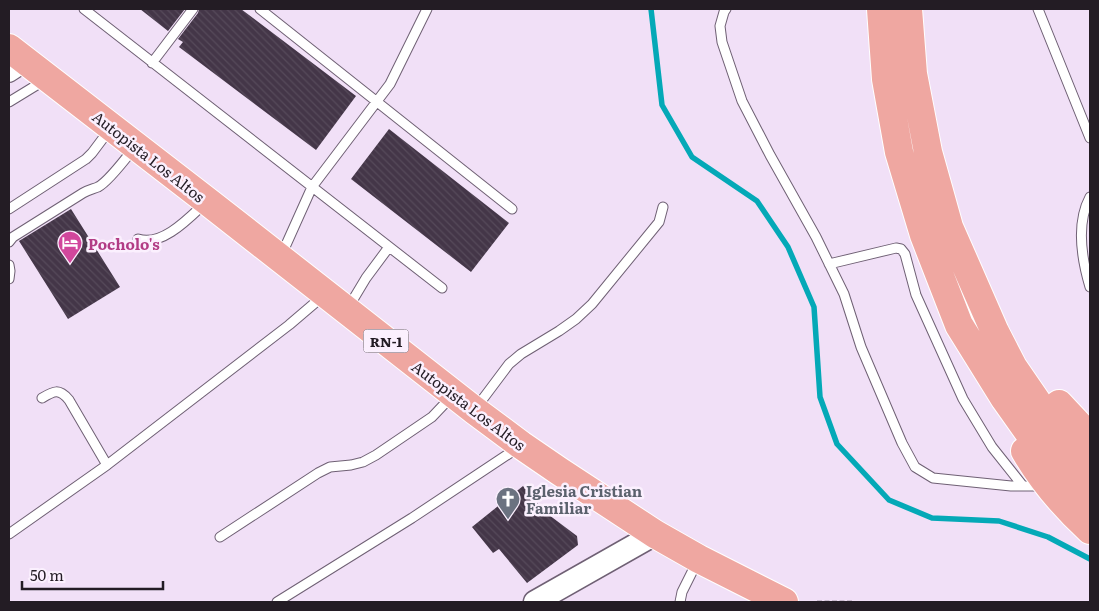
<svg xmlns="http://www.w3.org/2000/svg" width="1099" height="611" viewBox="0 0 1099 611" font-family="Literata,serif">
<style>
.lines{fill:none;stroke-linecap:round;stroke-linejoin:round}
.stream{stroke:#04a9b7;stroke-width:5.5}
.building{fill:url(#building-back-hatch)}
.service-casing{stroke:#6f6074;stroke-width:11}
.minor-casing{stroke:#6f6074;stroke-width:20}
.tertiary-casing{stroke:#6f6074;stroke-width:25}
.primary-casing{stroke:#fff;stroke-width:30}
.path{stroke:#a395a7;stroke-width:3;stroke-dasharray:5 2.5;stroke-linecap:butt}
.service{stroke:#fff;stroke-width:9}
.minor{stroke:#fff;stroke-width:18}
.tertiary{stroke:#fff;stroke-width:22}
.primary{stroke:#efa7a1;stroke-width:28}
.labels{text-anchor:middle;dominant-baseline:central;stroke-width:5;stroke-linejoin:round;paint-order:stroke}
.shield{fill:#fbf0fe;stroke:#645c65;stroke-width:1}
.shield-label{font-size:14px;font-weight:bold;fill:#231c24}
.street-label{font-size:15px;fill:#231c24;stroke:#fbf0fe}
.hotel-label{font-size:15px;font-weight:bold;fill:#b23c85;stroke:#fbf0fe;text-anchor:start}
.worship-label{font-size:15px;font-weight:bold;fill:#5b616d;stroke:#fbf0fe;text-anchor:start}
</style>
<defs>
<pattern id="building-back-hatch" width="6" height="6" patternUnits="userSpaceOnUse" patternTransform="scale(1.25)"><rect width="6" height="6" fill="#443648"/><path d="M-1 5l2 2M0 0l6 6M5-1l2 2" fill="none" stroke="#564a5a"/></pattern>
</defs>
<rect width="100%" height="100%" fill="#f1e0f7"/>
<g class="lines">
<path class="stream" d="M651,9l11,96 30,52 65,44 31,46 26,60 6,90 17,47 52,56 43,18 67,3 49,16 42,22"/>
</g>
<path class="building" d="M140,9h45l-17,22z
M199,9h42l115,87 -40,54 -137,-103 4,-5 -5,-3 20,-26z
M389,129l120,94 -38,49 -120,-93z
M71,209l49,78 -52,32 -49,-78z
M523,486l22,26 32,24 1,9 -51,38 -28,-34 -6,4 -21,-26z"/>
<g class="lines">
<defs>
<path id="service" d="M84,9l358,279
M260,9l252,200
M726,9l-2,3 -4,14 2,16 20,59 28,54 46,82 28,57 17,53 41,96 13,24 18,11 78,8h31
M1038,9l52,129
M152,63l41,-54
M9,102l36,-22
M1090,197c-14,26 -8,63 0,90
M9,209l77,-50 6,-6 18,-24
M138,239c24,8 51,-21 67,-36
M9,242l4,-5 70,-44c5,-3 10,-4 15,-6 10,-5 29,-30 36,-39
M281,256l31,-69 78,-103 37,-75
M829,264l67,-16 5,1 4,5 11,41 47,104 29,48 31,39
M9,265l1,6 -1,8
M348,308l18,-30 23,-31
M42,398c12,-7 17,-10 27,2l38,65
M476,408l33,-44 12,-10 38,-23 17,-12 16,-15 67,-82 4,-15
M9,534l98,-69 182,-140 34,-29
M220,537l98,-64 12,-6 21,-2 12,-3 13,-7 56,-38 20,-21
M277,602l135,-84 107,-71
M680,602l2,-10 15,-30"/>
<path id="minor" d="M9,73l17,-11"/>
<path id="tertiary" d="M535,602l120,-68"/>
<path id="primary" d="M881,9l5,70 13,73 25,83 35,90 46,74 29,41 56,63
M908,9l5,65 15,78 21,75 46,105 18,35 33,48 44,52
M9,48l198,153 267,209 47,35 38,26 96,63 44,25 85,43
M1059,404l31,33
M1025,451c18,31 39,55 65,79"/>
</defs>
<use href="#service" class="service-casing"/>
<use href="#minor" class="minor-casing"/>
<use href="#tertiary" class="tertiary-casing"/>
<use href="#primary" class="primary-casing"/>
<path class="path" d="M817,602h37"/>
<use href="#service" class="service"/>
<use href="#minor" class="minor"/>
<use href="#tertiary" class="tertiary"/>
<use href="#primary" class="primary"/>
</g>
<defs>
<symbol id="hotel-pin" viewBox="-11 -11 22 30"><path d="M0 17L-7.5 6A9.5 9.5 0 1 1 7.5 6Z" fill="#d1479c" stroke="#fbf0fe"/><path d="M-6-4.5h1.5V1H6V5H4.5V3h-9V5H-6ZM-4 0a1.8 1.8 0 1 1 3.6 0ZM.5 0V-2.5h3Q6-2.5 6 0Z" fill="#fff"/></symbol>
<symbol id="church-pin" viewBox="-11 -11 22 30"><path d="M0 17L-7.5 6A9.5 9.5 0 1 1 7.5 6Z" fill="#6b7280" stroke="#fbf0fe"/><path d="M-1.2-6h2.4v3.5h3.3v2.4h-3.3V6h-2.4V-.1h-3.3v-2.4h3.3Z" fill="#fff"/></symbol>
</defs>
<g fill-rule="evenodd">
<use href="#hotel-pin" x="56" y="229" width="28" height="38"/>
<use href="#church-pin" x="494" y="485" width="28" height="38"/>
</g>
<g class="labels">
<rect class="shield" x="363.5" y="329.5" width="45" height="23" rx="4"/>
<g class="shield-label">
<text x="386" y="341">RN-1</text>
</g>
<g class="street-label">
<text transform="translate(149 156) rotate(38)">Autopista Los Altos</text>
<text transform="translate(469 405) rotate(37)">Autopista Los Altos</text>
</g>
<g class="hotel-label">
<text x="88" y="243">Pocholo's</text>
</g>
<g class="worship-label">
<text x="526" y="490">Iglesia Cristian<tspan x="526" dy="17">Familiar</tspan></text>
</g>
</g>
<rect width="1099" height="611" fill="none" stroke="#231c24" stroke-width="20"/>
<path d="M22 581v8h141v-8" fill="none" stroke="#231c24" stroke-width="2.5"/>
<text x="30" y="581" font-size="15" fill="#231c24" stroke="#fbf0fe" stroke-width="4" paint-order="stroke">50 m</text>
</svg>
